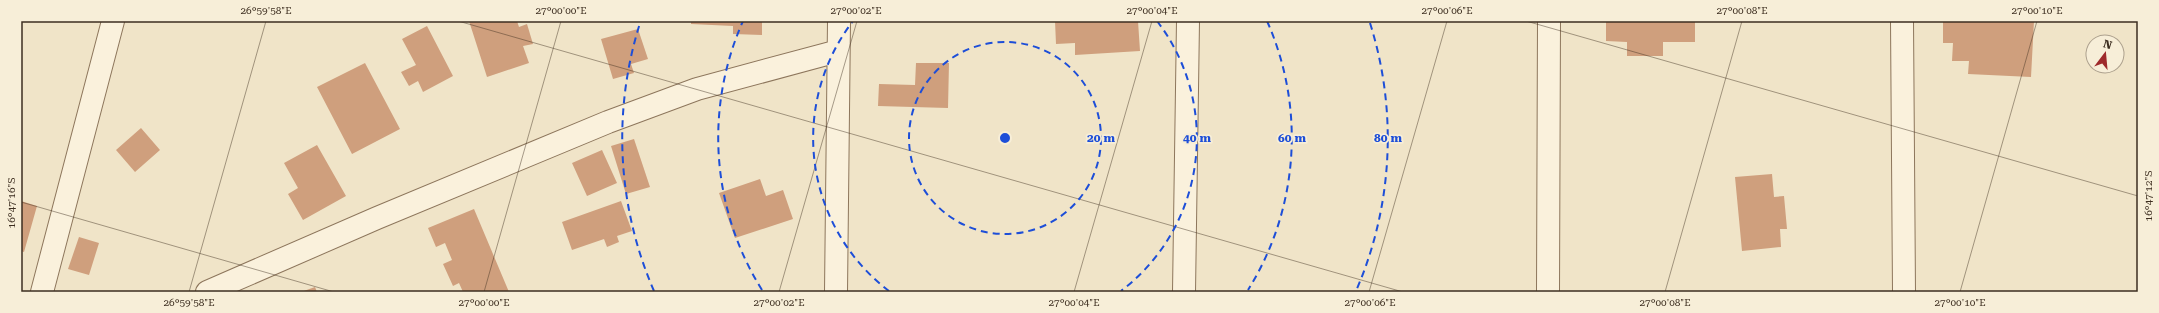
<svg xmlns="http://www.w3.org/2000/svg" width="2159" height="313" viewBox="0 0 2159 313" font-family="'Roboto Serif',serif">
<style>
.building{fill:#cf9f7d}
.lines{fill:none;stroke-linecap:round;stroke-linejoin:round}
.street-casing{stroke:#8d765c;stroke-width:24}
.street{stroke:#faf1dc;stroke-width:22}
.ticks{fill:none;stroke:#3d2e20;stroke-width:1;stroke-opacity:0.45}
.ring{fill:none;stroke:#1d4ed8;stroke-width:2;stroke-dasharray:7 5}
.centre{fill:#1d4ed8;stroke:#f7eed8;stroke-width:2}
.ring-label{font-size:12px;text-anchor:middle;font-weight:bold;fill:#1d4ed8;stroke:#f7eed8;stroke-width:3.5;stroke-linejoin:round;paint-order:stroke}
.neatline{fill:none;stroke:#3d2e20;stroke-width:1.5}
.ticks-label{font-size:10px;text-anchor:middle;fill:#3d2e20}
</style>
<rect width="100%" height="100%" fill="#f0e4c8"/>
<path class="building" d="M469,21h48l2,6 8,-3 6,20 -10,2 6,17 -42,14z
M691,21h71v14l-29,-1v-8l-42,-2z
M1055,21h83l2,30 -65,4v-12l-19,1z
M1606,21h89v21h-32v14h-36v-14l-21,-1z
M1943,21h91l-3,56 -63,-3 1,-13h-17l1,-18h-10z
M427,26l26,50 -30,16 -5,-11 -9,5 -8,-14 15,-7 -14,-26z
M638,29l10,30 -17,5 3,9 -21,6 -12,-40z
M365,63l35,66 -48,25 -35,-67z
M916,63h33l-1,45 -70,-2 1,-22 36,1z
M141,128l19,22 -25,22 -19,-22z
M634,139l16,48 -24,7 -15,-48z
M317,145l29,51 -43,24 -15,-26 10,-6 -14,-25z
M602,150l15,33 -30,13 -15,-33z
M1772,174l2,23 10,-1 3,33h-7l1,18 -39,4 -7,-74z
M760,179l6,17 17,-6 10,29 -58,19 -16,-45z
M21,201l16,5 -13,46 -3,-1z
M621,201l11,30 -15,5 2,6 -12,5 -3,-8 -32,11 -10,-28z
M474,209l35,83h-46l-4,-9 -6,3 -10,-22 9,-4 -7,-17 -9,4 -8,-19z
M79,237l20,6 -10,32 -21,-6z
M315,287l2,5h-16z"/>
<g class="lines">
<defs>
<path id="street" d="M1902,21l2,271
M42,292l71,-271
M207,292l170,-74 231,-96 89,-33 141,-38
M836,292l3,-271
M1184,292l4,-271
M1548,292l1,-271"/>
</defs>
<use href="#street" class="street-casing"/>
<use href="#street" class="street"/>
</g>
<path class="ticks" d="M458,21l945,271M1526,21l612,175M21,202l313,90M189,292l77,-271M484,292l77,-271M779,292l78,-271M1074,292l78,-271M1369,292l78,-271M1665,292l77,-271M1960,292l77,-271"/>
<g class="ring">
<circle cx="1005" cy="138" r="96"/>
<path d="M889 291A192 192 0 0 1 853 21M1157 21A192 192 0 0 1 1121 291"/>
<path d="M762 290A287 287 0 0 1 743 21M1267 21A287 287 0 0 1 1248 290"/>
<path d="M654 291A383 383 0 0 1 640 23M1370 23A383 383 0 0 1 1356 291"/>
</g>
<circle cx="1005" cy="138" r="6" class="centre"/>
<g class="ring-label">
<text x="1101" y="142">20 m</text>
<text x="1197" y="142">40 m</text>
<text x="1292" y="142">60 m</text>
<text x="1388" y="142">80 m</text>
</g>
<rect width="2159" height="313" fill="none" stroke="#f7eed8" stroke-width="44"/>
<g transform="translate(2105 54) rotate(16)"><circle r="19" fill="#f7eed8" stroke="#ada18e"/>
<path d="M0-3L7 15L0 10L-7 15Z" fill="#9e2a2b"/>
<text y="-6" font-size="11" font-weight="bold" text-anchor="middle" fill="#3d2e20">N</text>
</g>
<rect x="22" y="22" width="2115" height="269" class="neatline"/>
<g class="ticks-label">
<text x="266" y="14">26°59'58"E</text>
<text x="561" y="14">27°00'00"E</text>
<text x="856" y="14">27°00'02"E</text>
<text x="1152" y="14">27°00'04"E</text>
<text x="1447" y="14">27°00'06"E</text>
<text x="1742" y="14">27°00'08"E</text>
<text x="2037" y="14">27°00'10"E</text>
<text transform="translate(2148 196) rotate(-90)" y="4">16°47'12"S</text>
<text transform="translate(11 203) rotate(-90)" y="4">16°47'16"S</text>
<text x="189" y="306">26°59'58"E</text>
<text x="484" y="306">27°00'00"E</text>
<text x="779" y="306">27°00'02"E</text>
<text x="1074" y="306">27°00'04"E</text>
<text x="1370" y="306">27°00'06"E</text>
<text x="1665" y="306">27°00'08"E</text>
<text x="1960" y="306">27°00'10"E</text>
</g>
</svg>
